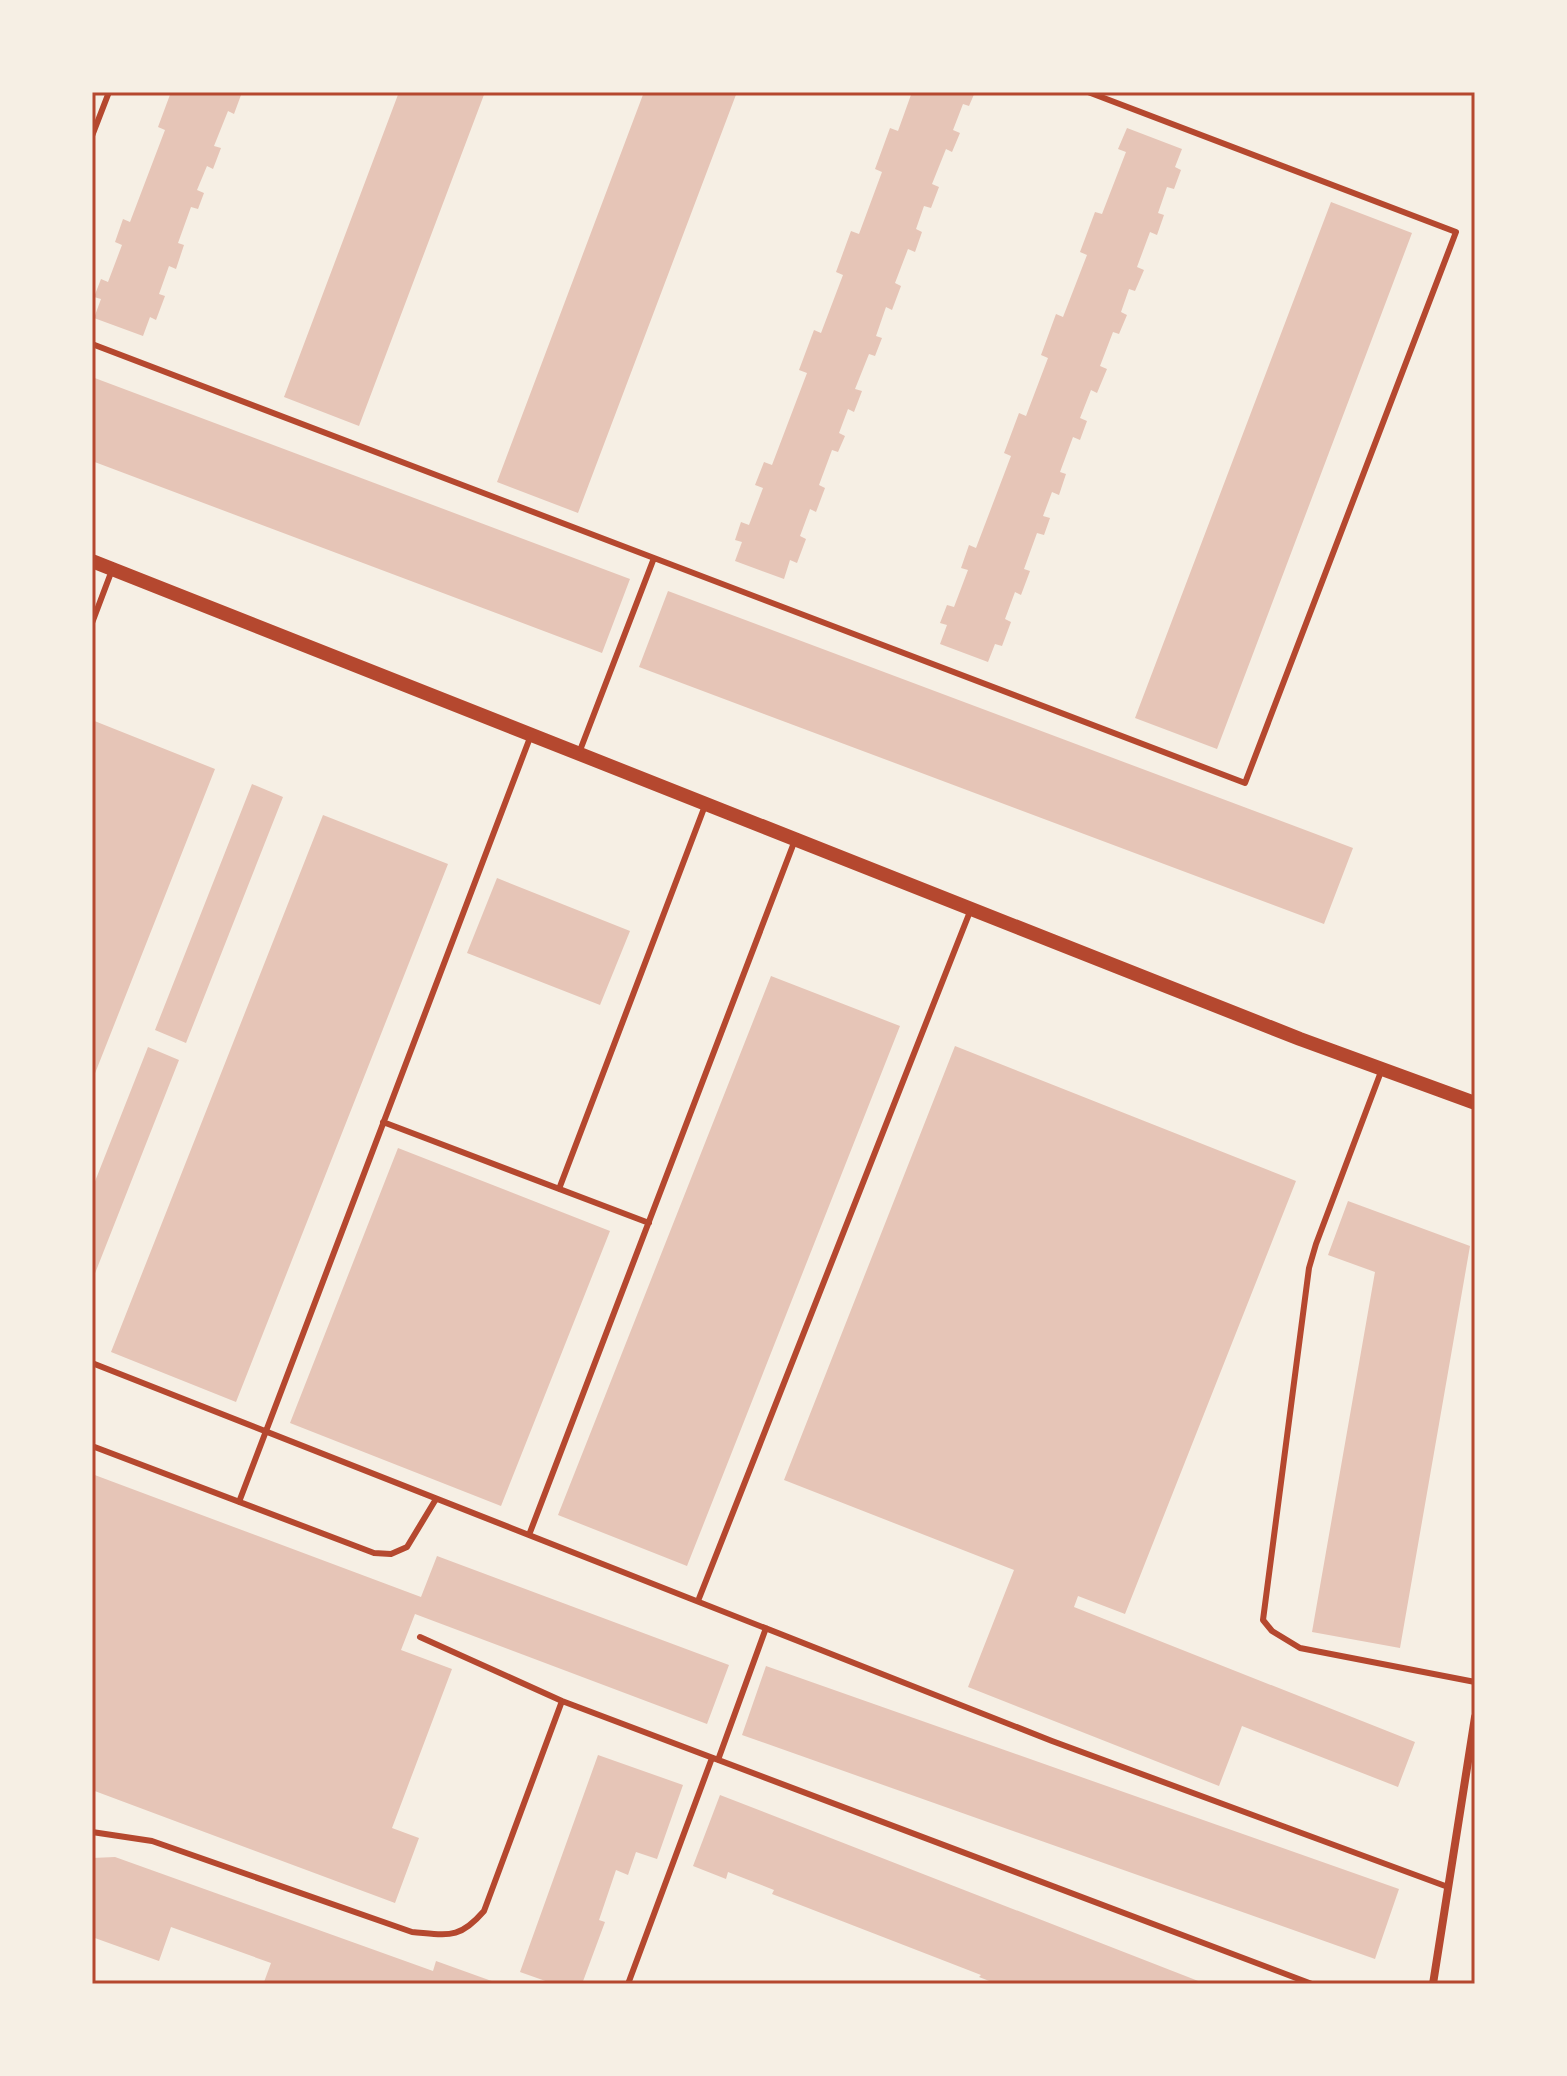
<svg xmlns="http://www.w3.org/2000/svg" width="1567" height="2076" viewBox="0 0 1567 2076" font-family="Spectral,serif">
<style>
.building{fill:#e6c5b7}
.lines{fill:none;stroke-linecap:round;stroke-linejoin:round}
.service{stroke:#b5482f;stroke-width:6}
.minor{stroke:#b5482f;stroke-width:8}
.tertiary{stroke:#b5482f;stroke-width:14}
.neatline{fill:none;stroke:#b5482f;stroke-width:3}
</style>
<rect width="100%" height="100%" fill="#f6efe4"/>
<path class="building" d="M171,92h64l6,3 -7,19 -6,-3 -14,35 7,2 -8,21 -6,-3 -10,24 7,3 -6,16 -7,-2 -13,36 6,2 -8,24 -7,-3 -10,28 6,2 -9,24 -6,-3 -7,19 -49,-18 7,-19 -7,-2 7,-18 7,3 14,-37 -7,-3 8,-23 7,3 35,-92 -7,-3z
M399,92h86l-126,334 -75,-29z
M644,92h93l-159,421 -81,-31z
M912,92h63l-6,14 -6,-2 -10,26 7,3 -8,19 -6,-3 -14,35 7,3 -8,21 -7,-2 -8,23 6,3 -7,20 -7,-3 -13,34 6,3 -9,24 -6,-3 -10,29 6,2 -7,18 -6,-2 -14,35 7,2 -8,21 -6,-3 -9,24 6,3 -7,16 -6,-2 -13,35 6,3 -9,24 -6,-3 -10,27 6,3 -9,24 -7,-3 -6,19 -49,-18 7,-19 -7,-2 6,-18 8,3 14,-37 -8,-3 9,-23 8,3 35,-92 -8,-3 15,-40 7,3 22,-58 -7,-3 15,-41 8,3 23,-62 -7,-3 15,-41 8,3z
M1127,128l55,21 -7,18 6,3 -7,19 -7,-2 -9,26 6,2 -7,20 -7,-3 -13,35 7,3 -9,21 -6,-2 -8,23 6,3 -8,19 -6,-2 -13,34 7,3 -10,24 -6,-3 -11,28 7,3 -7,19 -7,-3 -13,35 6,2 -7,21 -7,-3 -9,24 7,2 -6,17 -7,-2 -13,36 6,2 -9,24 -6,-3 -10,27 6,3 -9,24 -7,-2 -7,18 -48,-18 7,-19 -7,-2 7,-18 7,2 14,-37 -7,-2 8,-23 7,3 35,-92 -7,-3 15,-40 7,3 22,-58 -7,-3 15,-41 7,3 24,-62 -7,-3 15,-40 7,2 24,-62 -8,-3z
M1331,202l81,31 -195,516 -82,-31z
M92,377l538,202 -28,74 -510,-192z
M668,591l685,257 -29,76 -685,-257z
M92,720l123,49 -123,312z
M252,784l31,13 -97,246 -31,-13z
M323,815l125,49 -212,538 -125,-50z
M497,878l133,53 -30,74 -133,-52z
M771,976l129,50 -213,540 -129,-51z
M955,1046l341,135 -171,433 -47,-18 -4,11 341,135 -17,45 -156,-61 -23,60 -251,-99 46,-117 -230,-90z
M148,1047l31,13 -87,221v-92z
M398,1148l212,83 -109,275 -211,-83z
M1348,1201l122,45 -70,402 -88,-16 63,-360 -47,-17z
M92,1474l329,123 16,-41 292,109 -22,59 -292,-110 -14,36 51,19 -60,159 27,10 -24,65 -303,-113z
M766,1666l633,223 -24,70 -633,-224z
M598,1755l85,30 -26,74 -21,-7 -8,23 -12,-5 -17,50 6,2 -23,62h-28l-34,-12z
M720,1795l486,189h-209l-18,-7 2,-2 -209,-81 2,-4 -46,-18 -2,7 -33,-13z
M115,1857l318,114 3,-10 64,23h-232l-4,-2 7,-19 -100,-36 -12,34 -67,-24v-79z"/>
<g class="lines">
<path class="service" d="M92,136l17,-44
M92,344l1153,439 211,-551 -368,-140
M92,623l20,-53
M579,753l75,-195
M1382,1069l-66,175 -7,24 -46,352 9,11 28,17 175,34
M383,1122l266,101
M559,1189l147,-386
M92,1363l960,378 396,146
M92,1446l282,107 17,1 16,-7 29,-48
M239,1502l292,-767
M529,1535l266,-695
M698,1601l273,-692
M420,1637l142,64 750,283
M718,1760l48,-132
M92,1832l60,9 260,91c36,3 47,8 72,-21l78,-210
M628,1984l84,-226"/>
<path class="minor" d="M1433,1984l42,-267"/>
<path class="tertiary" d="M92,561l1208,478 175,64"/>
</g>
<rect width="1567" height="2076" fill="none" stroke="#f6efe4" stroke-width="188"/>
<rect x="94" y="94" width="1379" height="1888" class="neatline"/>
</svg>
